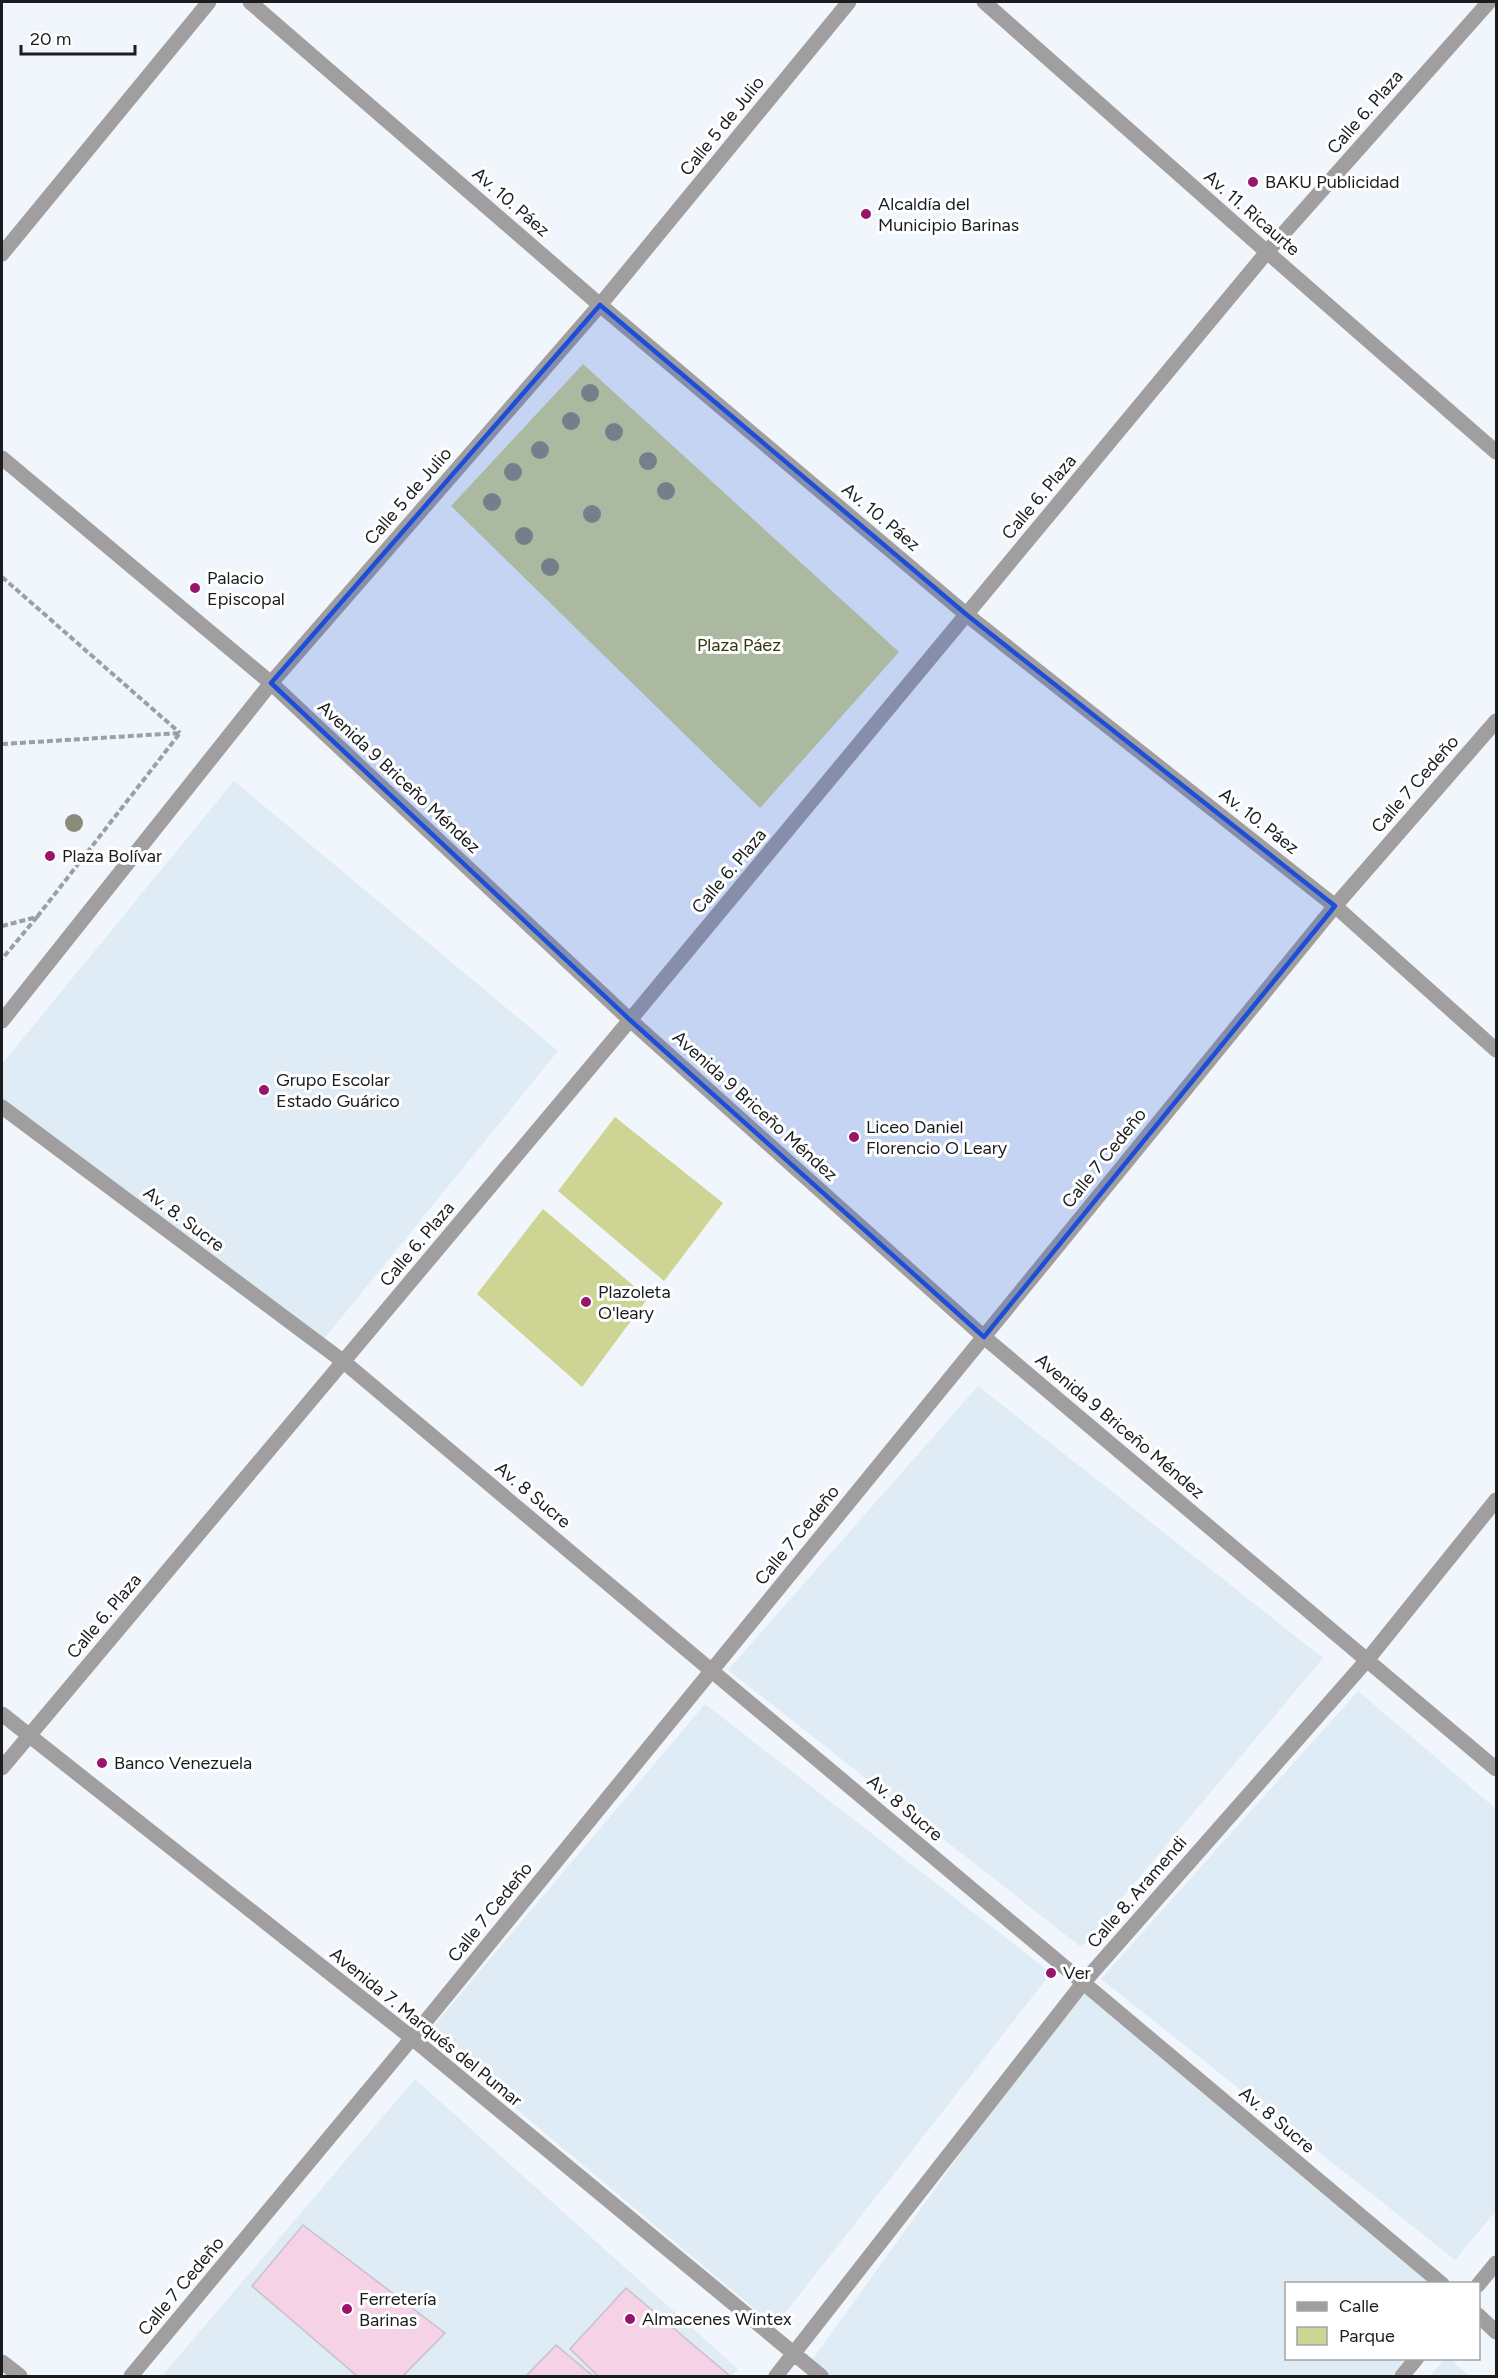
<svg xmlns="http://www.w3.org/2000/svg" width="1498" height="2378" viewBox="0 0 1498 2378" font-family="Figtree,sans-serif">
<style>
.built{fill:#dfebf5}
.green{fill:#ced493}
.building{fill:#f6d2e7;stroke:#c8c1c5;stroke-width:1.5}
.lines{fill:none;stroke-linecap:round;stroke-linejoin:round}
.path{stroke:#9ba0a3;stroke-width:4;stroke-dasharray:6 3;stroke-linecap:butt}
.minor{stroke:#a19e9f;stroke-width:15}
.tree{fill:#898c78}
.marked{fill:#1d4ed8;fill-opacity:0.2;stroke:#1d4ed8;stroke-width:4.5;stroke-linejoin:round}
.poi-dot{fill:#97156c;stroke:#fff;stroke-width:2}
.labels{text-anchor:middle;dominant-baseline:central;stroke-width:6;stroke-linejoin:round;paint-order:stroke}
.street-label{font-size:18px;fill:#1a1c1e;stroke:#fff}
.poi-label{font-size:18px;fill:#1a1c1e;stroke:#fff;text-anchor:start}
.park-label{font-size:18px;fill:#34360d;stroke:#fff}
</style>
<rect width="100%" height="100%" fill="#f0f6fb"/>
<path class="built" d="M234,781l324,270 -243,299 -313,-235v-51z
M978,1386l345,272 -242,289 -353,-277z
M1358,1691l138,118v402l-41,49 -354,-281z
M705,1704l346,269 -276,353 -348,-292z
M1083,1983l359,300 -156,1v74l128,1 -16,17h-572l-16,-13z
M415,2079l323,290 -7,7h-569z
M1445,2358l5,1 19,17h-39z"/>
<path class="green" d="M583,364l316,288 -139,156 -309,-302z
M615,1117l108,86 -59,78 -106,-90z
M543,1209l105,89 -66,89 -105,-93z"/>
<path class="building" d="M303,2225l142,108 -42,43h-46l-105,-90z
M626,2288l104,88h-132l-28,-27z
M556,2345l37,31h-67z"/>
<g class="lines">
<path class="path" d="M2,577l178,156
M2,744l178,-11 -143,184
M2,926l35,-9 -35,42"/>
<path class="minor" d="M250,2l350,303 367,310 368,291 161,144
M984,2l283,250 229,200
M2,254l207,-252
M2,458l269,225 359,337 354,317 512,432
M2,1021l269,-338 329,-378 249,-303
M2,1107l342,255 1098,922
M2,1714l410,324 409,338
M2,1768l628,-748 637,-768 222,-250
M1478,2285l18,-22
M1478,2315l18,17
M2,2362l18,14
M131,2376l281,-338 923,-1132 161,-185
M776,2376l307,-393 285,-324 128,-159
M1402,2376l15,-18"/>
</g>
<g class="tree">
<circle cx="590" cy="393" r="9"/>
<circle cx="571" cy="421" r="9"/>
<circle cx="614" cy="432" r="9"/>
<circle cx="540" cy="450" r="9"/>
<circle cx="648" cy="461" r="9"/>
<circle cx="513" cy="472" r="9"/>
<circle cx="666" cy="491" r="9"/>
<circle cx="492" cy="502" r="9"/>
<circle cx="592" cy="514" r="9"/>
<circle cx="524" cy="536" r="9"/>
<circle cx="550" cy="567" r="9"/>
<circle cx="74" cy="823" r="9"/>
</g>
<path class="marked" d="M600,305l367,310 368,291 -351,431 -354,-317 -359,-337z"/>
<g class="poi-dot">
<circle cx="1253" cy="182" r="6"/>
<circle cx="866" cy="214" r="6"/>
<circle cx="195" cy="588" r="6"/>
<circle cx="50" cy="856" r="6"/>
<circle cx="264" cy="1090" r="6"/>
<circle cx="854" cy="1137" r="6"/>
<circle cx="586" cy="1302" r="6"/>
<circle cx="102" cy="1763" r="6"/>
<circle cx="1051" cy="1973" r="6"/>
<circle cx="347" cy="2309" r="6"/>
<circle cx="630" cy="2319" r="6"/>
</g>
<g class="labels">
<g class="street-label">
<text transform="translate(1365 112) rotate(-49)">Calle 6. Plaza</text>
<text transform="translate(722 126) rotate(-51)">Calle 5 de Julio</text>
<text transform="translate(511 202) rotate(41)">Av. 10. Páez</text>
<text transform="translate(1252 213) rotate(41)">Av. 11. Ricaurte</text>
<text transform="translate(408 496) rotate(-49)">Calle 5 de Julio</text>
<text transform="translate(1039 497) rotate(-50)">Calle 6. Plaza</text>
<text transform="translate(881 517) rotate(40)">Av. 10. Páez</text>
<text transform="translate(399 777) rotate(43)">Avenida 9 Briceño Méndez</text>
<text transform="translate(1415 784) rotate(-49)">Calle 7 Cedeño</text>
<text transform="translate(1259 821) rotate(38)">Av. 10. Páez</text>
<text transform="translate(729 871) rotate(-50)">Calle 6. Plaza</text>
<text transform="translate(755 1106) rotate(42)">Avenida 9 Briceño Méndez</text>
<text transform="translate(1104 1158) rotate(-51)">Calle 7 Cedeño</text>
<text transform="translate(184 1219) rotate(37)">Av. 8. Sucre</text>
<text transform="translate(417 1244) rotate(-50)">Calle 6. Plaza</text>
<text transform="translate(1120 1426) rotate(40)">Avenida 9 Briceño Méndez</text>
<text transform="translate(533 1495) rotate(40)">Av. 8 Sucre</text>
<text transform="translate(797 1535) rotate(-51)">Calle 7 Cedeño</text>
<text transform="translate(104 1616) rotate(-50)">Calle 6. Plaza</text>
<text transform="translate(905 1808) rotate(40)">Av. 8 Sucre</text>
<text transform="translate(1137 1892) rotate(-49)">Calle 8. Aramendi</text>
<text transform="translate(490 1912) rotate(-51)">Calle 7 Cedeño</text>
<text transform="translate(426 2027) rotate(39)">Avenida 7. Marqués del Pumar</text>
<text transform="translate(1277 2120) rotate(40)">Av. 8 Sucre</text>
<text transform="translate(181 2286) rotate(-50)">Calle 7 Cedeño</text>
</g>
<g class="poi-label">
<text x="1265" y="182">BAKU Publicidad</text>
<text x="878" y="204">Alcaldía del<tspan x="878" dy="21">Municipio Barinas</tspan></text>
<text x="207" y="578">Palacio<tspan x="207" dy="21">Episcopal</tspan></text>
<text x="62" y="856">Plaza Bolívar</text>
<text x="276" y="1080">Grupo Escolar<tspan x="276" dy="21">Estado Guárico</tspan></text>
<text x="866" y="1127">Liceo Daniel<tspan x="866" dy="21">Florencio O Leary</tspan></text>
<text x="598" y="1292">Plazoleta<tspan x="598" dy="21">O'leary</tspan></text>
<text x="114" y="1763">Banco Venezuela</text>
<text x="1063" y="1973">Ver</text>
<text x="359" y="2299">Ferretería<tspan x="359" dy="21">Barinas</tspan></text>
<text x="642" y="2319">Almacenes Wintex</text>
</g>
<g class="park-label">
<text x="739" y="645">Plaza Páez</text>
</g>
</g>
<rect width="1498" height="2378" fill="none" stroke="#1a1c1e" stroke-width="6"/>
<rect x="1285" y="2282" width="195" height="78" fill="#ffffff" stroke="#a3a4a5" stroke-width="1.5"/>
<rect x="1297" y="2302" width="30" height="9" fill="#a19e9f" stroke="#a3a4a5" stroke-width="1.5"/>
<text x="1339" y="2312" font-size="18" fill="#1a1c1e">Calle</text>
<rect x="1297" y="2327" width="30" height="18" fill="#ced493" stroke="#a3a4a5" stroke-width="1.5"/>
<text x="1339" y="2342" font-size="18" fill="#1a1c1e">Parque</text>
<path d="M21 45v9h114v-9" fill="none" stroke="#1a1c1e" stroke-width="3"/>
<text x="30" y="45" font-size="18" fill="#1a1c1e" stroke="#ffffff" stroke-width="4.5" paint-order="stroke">20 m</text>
</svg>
